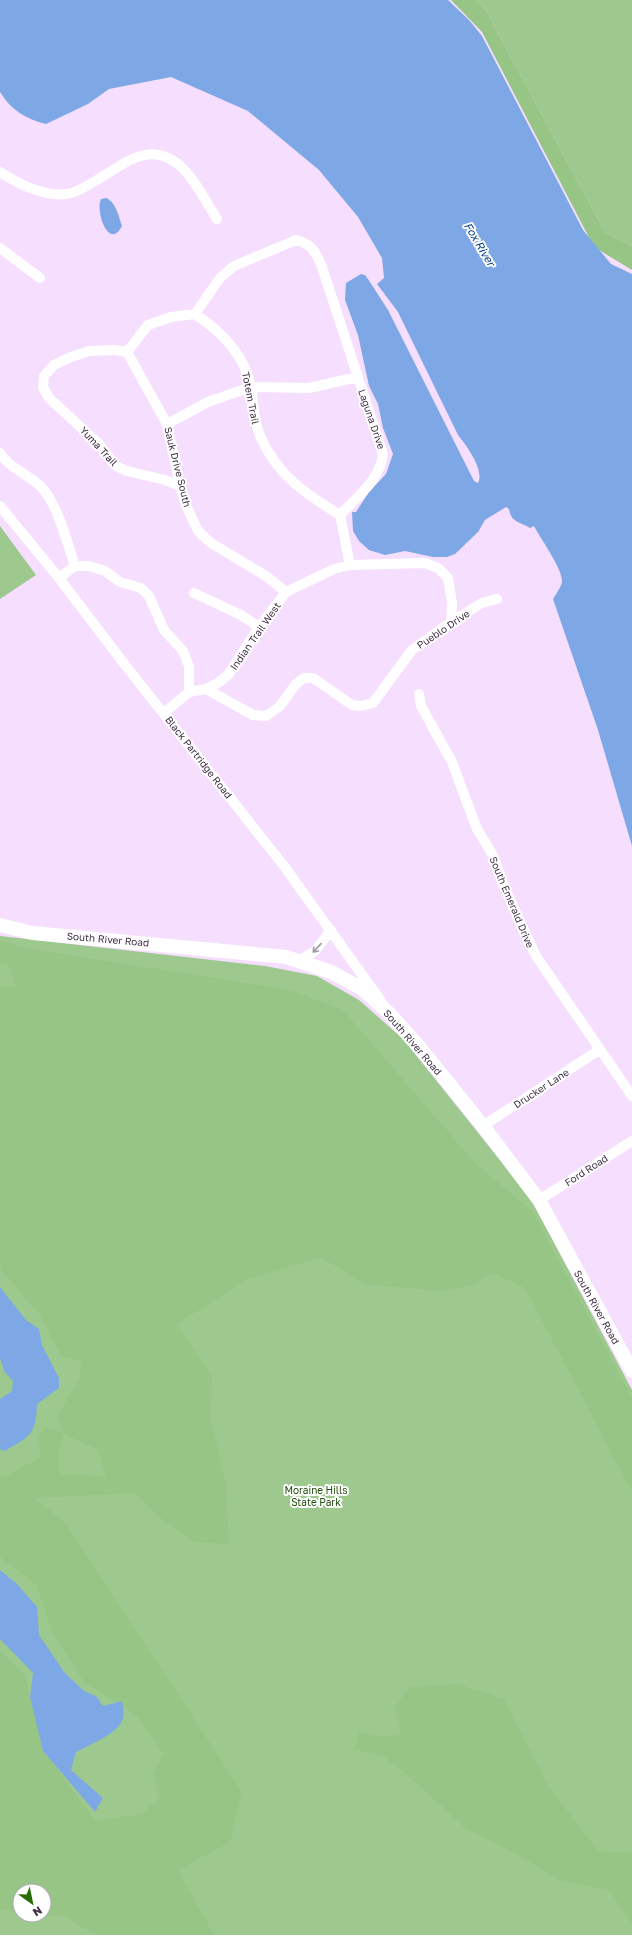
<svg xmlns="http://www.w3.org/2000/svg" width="632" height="1935" viewBox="0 0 632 1935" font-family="'Golos Text',sans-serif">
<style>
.green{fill:#9dc98e;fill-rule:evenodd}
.forest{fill:#96c586;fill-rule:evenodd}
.water{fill:#7ea8e5}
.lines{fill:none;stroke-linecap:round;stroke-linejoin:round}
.street{stroke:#fff;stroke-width:10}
.secondary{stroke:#fff;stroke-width:14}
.oneway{stroke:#a098a2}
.labels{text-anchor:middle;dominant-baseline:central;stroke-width:4;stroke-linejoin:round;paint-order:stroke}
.street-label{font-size:10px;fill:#403045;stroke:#fff}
.park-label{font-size:10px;fill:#224e0e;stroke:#fff}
.water-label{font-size:11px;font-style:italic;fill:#093f86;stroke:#fff}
</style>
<rect width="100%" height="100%" fill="#f6defe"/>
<path class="green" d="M476,0h156v246l-27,-14 -121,-225z
M0,526l36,49 -36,24z
M0,936l265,30 52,10 42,24 44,39 128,160 101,191v545h-632zM20,1891h24v24h-24z"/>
<path class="forest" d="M451,0h25l8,7 121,225 27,14v24l-38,-23 -112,-215z
M0,940l24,8 267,42 52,20 133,154 56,47 100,187v94l-107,-204 -32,-15 -23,13 -33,5 -73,-7 -43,-27 -75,23 -69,44 35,52 -1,44 15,63 3,61 -34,-2 -38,-27 -23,-22 -99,5 32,27 175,267 -12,50 -52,28 36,65h-118l-34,-20 -25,3 -13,-3h20v-24h-24v23l-20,-5v-258l25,25 18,75 53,70 46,-7 17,-16 -6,-23 10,-22 -27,-38 -52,-33 -31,-48 -17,-49 -36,-28v-81l2,2 39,-21 -3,-18 7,-12 19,6 -7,-17 22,-37 3,-18 -21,-5 -21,-41 -39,-45 -1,-4v-279h15l-6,-22 -9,-3zM64,1434l33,15 9,27 -46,-2 -2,-18z
M458,1684l46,15 44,87 50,65 34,2v71l-22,-33 -52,-11 -40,-25 -53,-27 -47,-44 -35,-28 -29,-7 5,-17 24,4 18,-2 -7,-26 16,-21z"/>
<path class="water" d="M0,0h448l21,20 13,16 101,194 28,34 21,10v572l-34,-116 -45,-131c3,-5 8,-12 9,-17 1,-13 -22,-44 -28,-56l-4,2c-9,-6 -19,-5 -21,-19l-3,-2 -21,13 -7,12 -23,22 -8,3h-14l-28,-6 -20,4 -16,-5 -10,-9 -6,-10 -1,-19h4l13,-20 17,-18 7,-20 -10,-26 -5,-24 -9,-18 -11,-51 -13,-35 1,-17 15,-9 4,1 3,4 20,31 86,171 4,2c7,-13 -12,-38 -20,-48l-60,-123 -21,-28 7,-6 -2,-20 -24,-41 -39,-47 -71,-59 -77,-34 -62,12 -21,15 -42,20c-20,-5 -35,-14 -46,-32z
M106,198c10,4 13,19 16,28 -13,25 -27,-14 -21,-27z
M0,1287l26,33 13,9 3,16 17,33v10l-22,16c-1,31 -7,32 -32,47l-5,-2v-50l12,-8 1,-10 -9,-10 -4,-13z
M0,1570l16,13 21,24 2,28 26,38 19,18 12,5 7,10 19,-5c1,6 3,15 -1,22 -6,11 -33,23 -45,29l-5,18 32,28 -8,14 -52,-61 -13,-54 3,-24 -33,-34z"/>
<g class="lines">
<path class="street" d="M0,172c20,13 47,27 71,21 37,-11 69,-59 107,-29 15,12 28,38 39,55
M0,248l40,30
M195,314l25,-36 14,-12 62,-26c16,4 20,12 26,27l61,187c-3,26 -26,43 -43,61l10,50 75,-2 13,5 10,10 4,25 -1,19
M195,314c27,18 50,41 56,73 3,17 2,34 10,51 17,38 45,56 79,77
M127,352l40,72 13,62 6,19 12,26 13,12 55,33 20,16
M127,352l-12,-2 -26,1 -18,6 -17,8 -10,11 -1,11 6,11 50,46 17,22 11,5 38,9 15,6
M127,352l21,-27 23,-8 24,-3
M167,424l41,-22 43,-15 58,1 49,-11
M0,453c9,15 28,21 40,33 18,17 27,57 35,80h14l16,5 15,11 21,6 8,8 15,34 19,21 6,15v26
M0,506l59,72 63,83 162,205 97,135
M59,578l16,-12
M194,593l47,22 18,12
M206,689l47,26 13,1 14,-10 16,-22 8,-6h9l39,27 9,1 12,-3 39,-53 39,-28 31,-19 15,-4
M419,694l2,12 31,56 25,67 17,28 9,27 33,72 96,140
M164,713l25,-21 17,-3 12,-6 10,-8 31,-48 27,-35 48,-23 16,-4
M298,961l17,-10 16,-21
M483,1126l116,-76
M539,1200l93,-59"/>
<path class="secondary" d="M0,925l33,8 253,24 45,15 30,16 29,26 31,35 62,77 56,74 93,171"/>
</g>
<defs><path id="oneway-shaft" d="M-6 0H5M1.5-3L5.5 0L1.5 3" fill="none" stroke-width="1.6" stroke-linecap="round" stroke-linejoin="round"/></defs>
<use class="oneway" href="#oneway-shaft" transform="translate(317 948) rotate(133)"/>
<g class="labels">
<g class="street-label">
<text transform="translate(251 398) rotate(79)">Totem Trail</text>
<text transform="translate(372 419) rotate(71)">Laguna Drive</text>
<text transform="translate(99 446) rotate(47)">Yuma Trail</text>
<text transform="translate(178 467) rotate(76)">Sauk Drive South</text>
<text transform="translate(443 629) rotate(-34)">Pueblo Drive</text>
<text transform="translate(255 636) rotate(-55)">Indian Trail West</text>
<text transform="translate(199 757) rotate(52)">Black Partridge Road</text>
<text transform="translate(512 902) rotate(67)">South Emerald Drive</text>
<text transform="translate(108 939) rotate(5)">South River Road</text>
<text transform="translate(413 1042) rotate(49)">South River Road</text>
<text transform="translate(541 1088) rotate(-33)">Drucker Lane</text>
<text transform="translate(586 1170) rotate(-33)">Ford Road</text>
<text transform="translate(597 1307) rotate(61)">South River Road</text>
</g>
<g class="park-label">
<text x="316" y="1490">Moraine Hills<tspan x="316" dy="12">State Park</tspan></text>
</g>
<g class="water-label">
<text transform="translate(480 244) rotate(59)">Fox River</text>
</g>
</g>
<g transform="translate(32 1903) rotate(147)"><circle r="19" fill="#ffffff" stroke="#b3acb5"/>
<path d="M0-3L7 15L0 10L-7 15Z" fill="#296b01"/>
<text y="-6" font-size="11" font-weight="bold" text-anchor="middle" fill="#403045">N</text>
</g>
</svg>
